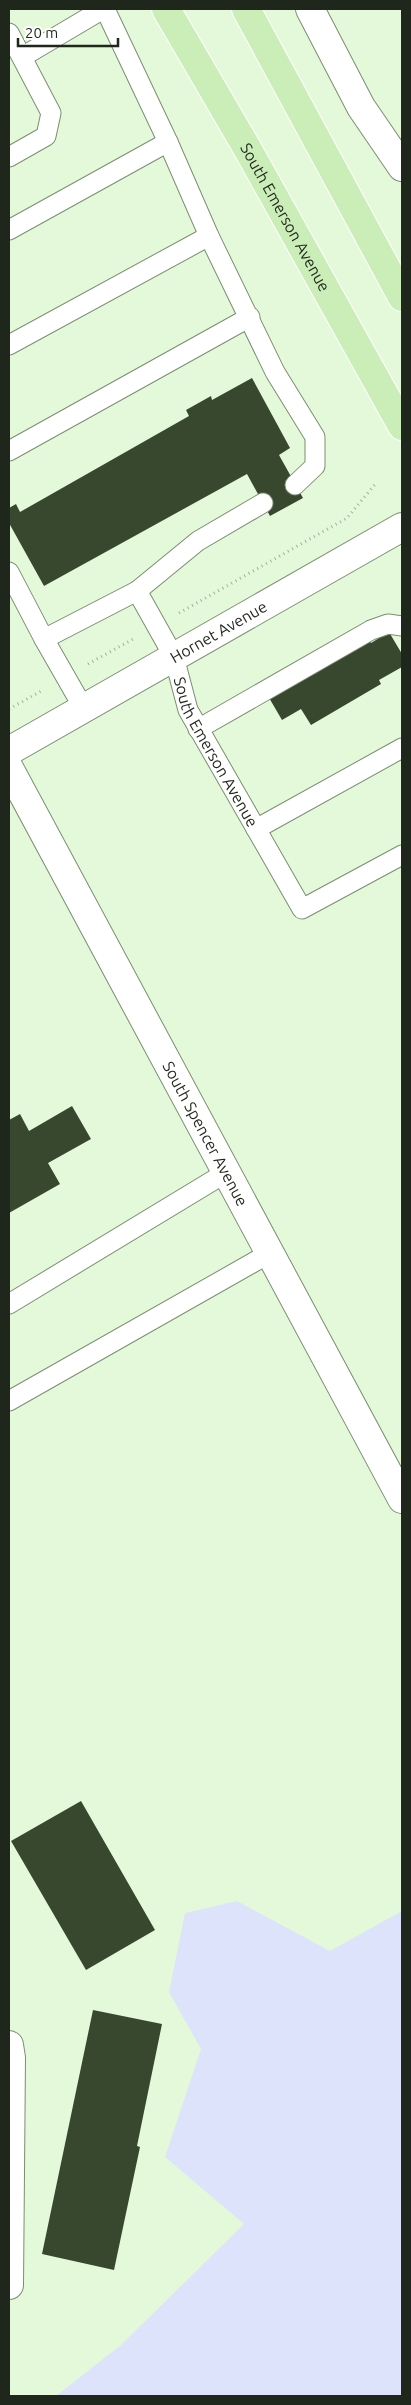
<svg xmlns="http://www.w3.org/2000/svg" width="411" height="2405" viewBox="0 0 411 2405" font-family="Ubuntu,sans-serif">
<style>
.green{fill:#dde3fa}
.building{fill:#37482e}
.lines{fill:none;stroke-linecap:round;stroke-linejoin:round}
.service-casing{stroke:#7b8e71;stroke-width:21}
.minor-casing{stroke:#7b8e71;stroke-width:30}
.tertiary-casing{stroke:#7b8e71;stroke-width:30}
.primary-casing{stroke:#fff;stroke-width:30}
.path{stroke:#a1b199;stroke-width:3;stroke-dasharray:1 4;stroke-linecap:butt}
.service{stroke:#fff;stroke-width:19}
.minor{stroke:#fff;stroke-width:28}
.tertiary{stroke:#fff;stroke-width:28}
.primary{stroke:#cbeeb9;stroke-width:28}
.labels{text-anchor:middle;dominant-baseline:central;stroke-width:5;stroke-linejoin:round;paint-order:stroke}
.street-label{font-size:16px;fill:#1f261b;stroke:#fff}
</style>
<rect width="100%" height="100%" fill="#e4f9da"/>
<path class="green" d="M237,1901l93,50 72,-40v485h-346l65,-51 123,-121 -79,-67 36,-108 -32,-57 16,-79z"/>
<path class="building" d="M252,378l38,70 -11,7 24,43 -33,18 -23,-42 -203,112 -35,-63v-15l7,-4 4,8 169,-96 -3,-6 25,-14 1,4z
M389,632l13,22v13l-23,13 2,4 -70,41 -10,-16 -19,11 -14,-24 100,-58 3,5z
M72,1106l19,33 -43,24 12,21 -51,29v-93l11,-6 9,17z
M81,1801l74,129 -69,40 -75,-129z
M93,2010l69,14 -25,122 3,1 -26,123 -72,-16z"/>
<g class="lines">
<defs>
<g id="service">
<path d="M105,9l63,133 41,94 66,136 40,65v29l-20,19"/>
<path d="M9,33l42,80 -5,23 -37,21"/>
<path d="M22,57l81,-48"/>
<path d="M9,230l159,-88"/>
<path d="M9,345l200,-109"/>
<path d="M9,451l241,-134"/>
<path d="M9,572l35,67"/>
<path id="s1" d="M137,591l37,66 14,53 114,199 100,-54"/>
<path d="M84,709l-40,-70 93,-48 61,-50 65,-38"/>
<path d="M198,729l173,-99 17,-6 14,2"/>
<path d="M256,829l146,-81"/>
<path d="M9,1304l218,-132"/>
<path d="M9,1401l261,-148"/>
</g>
<g id="minor">
<path d="M310,9l51,98 41,60"/>
<path id="s2" d="M9,768l393,731"/>
<path d="M9,2045l2,13 -2,227"/>
</g>
<g id="tertiary">
<path id="s3" d="M9,751l393,-224"/>
</g>
<g id="primary">
<path id="s4" d="M166,9l81,139 155,278"/>
<path d="M246,9l156,288"/>
</g>
</defs>
<use href="#service" class="service-casing"/>
<use href="#minor" class="minor-casing"/>
<use href="#tertiary" class="tertiary-casing"/>
<use href="#primary" class="primary-casing"/>
<path class="path" d="M179,613l168,-95 30,-36
M88,664l47,-26
M9,709l34,-19"/>
<use href="#service" class="service"/>
<use href="#minor" class="minor"/>
<use href="#tertiary" class="tertiary"/>
<use href="#primary" class="primary"/>
</g>
<g class="labels">
<g class="street-label">
<text stroke="none"><textPath href="#s4" startOffset="240">South Emerson Avenue</textPath></text>
<text stroke="none"><textPath href="#s3" startOffset="241">Hornet Avenue</textPath></text>
<text stroke="none"><textPath href="#s1" startOffset="180">South Emerson Avenue</textPath></text>
<text stroke="none"><textPath href="#s2" startOffset="415">South Spencer Avenue</textPath></text>
</g>
</g>
<rect width="411" height="2405" fill="none" stroke="#1f261b" stroke-width="20"/>
<path d="M18 38v8h100v-8" fill="none" stroke="#1f261b" stroke-width="2.5"/>
<text x="25" y="38" font-size="15" fill="#1f261b" stroke="#ffffff" stroke-width="4" paint-order="stroke">20 m</text>
</svg>
